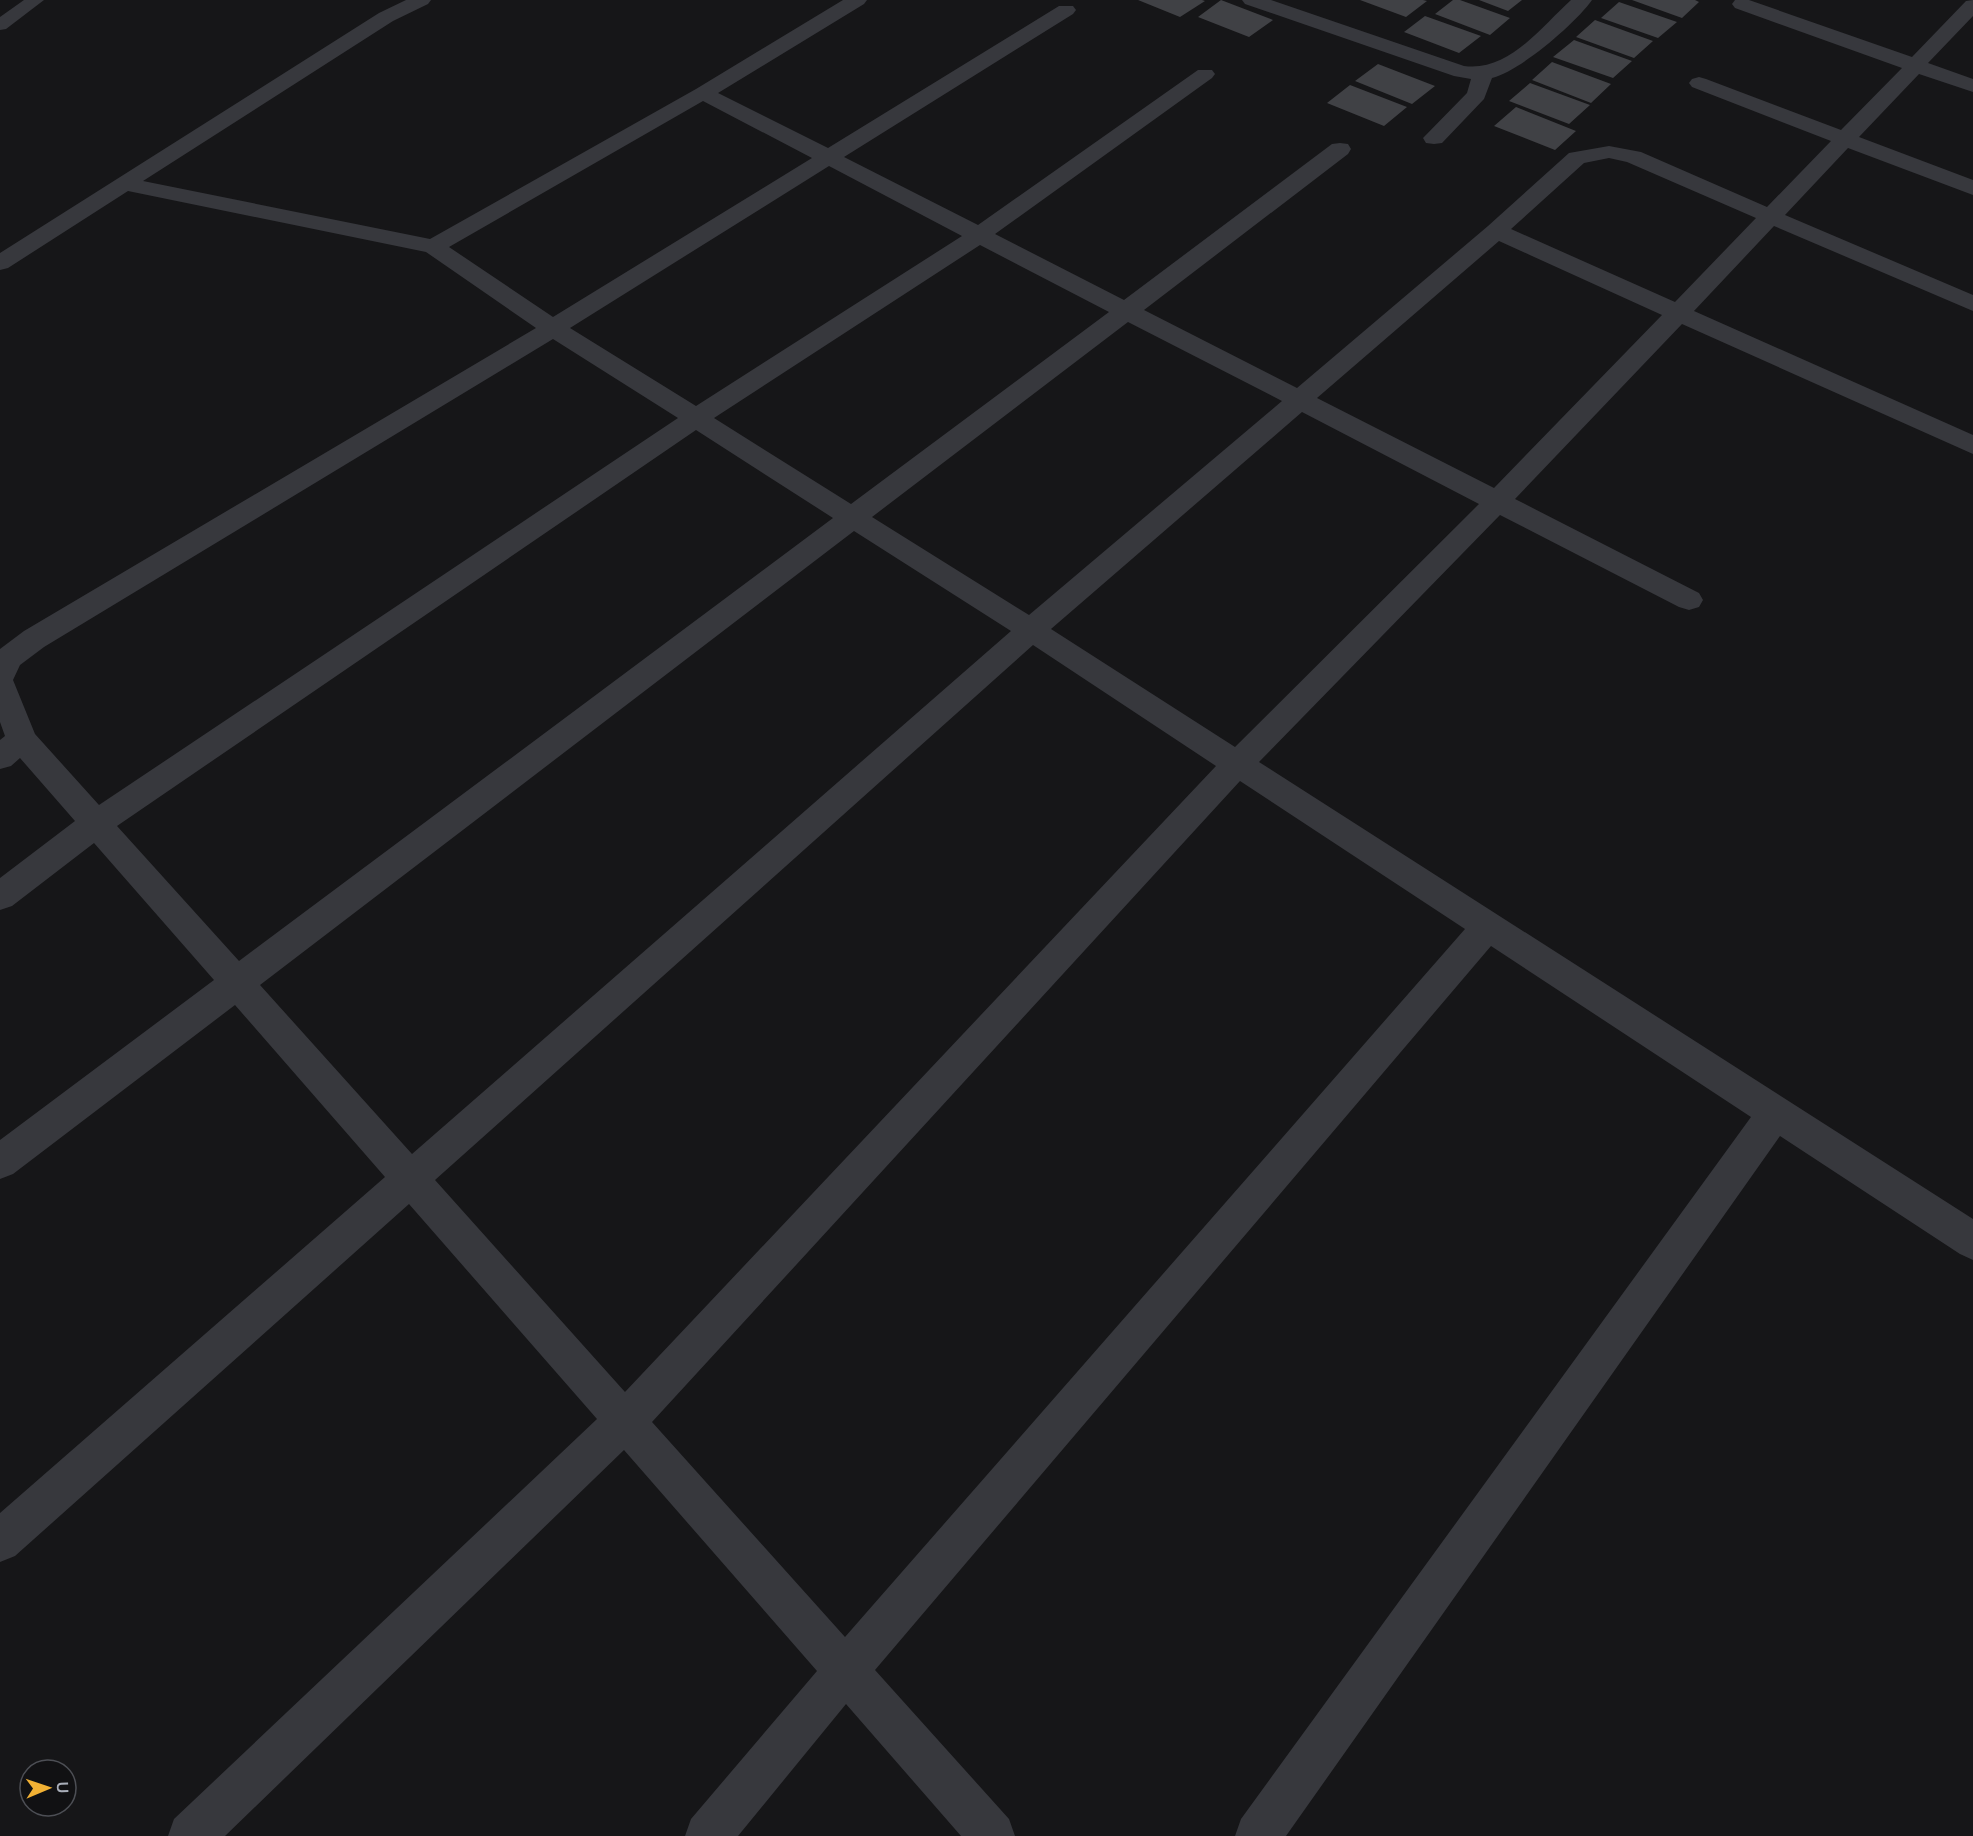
<svg xmlns="http://www.w3.org/2000/svg" width="1973" height="1836" viewBox="0 0 1973 1836" font-family="Mulish,sans-serif">
<style>
.building{fill:#404145}
.lines{fill:none;stroke-linecap:round;stroke-linejoin:round}
.lane{fill:#37383d;fill-rule:evenodd}
.street{fill:#37383d;fill-rule:evenodd}
</style>
<rect width="100%" height="100%" fill="#161618"/>
<path class="building" d="M1138,0h64l3,1 -25,16z
M1221,0l52,20 -24,17 -51,-20z
M1360,0h63l4,1 -21,16z
M1453,0h7l50,18 -20,17 -55,-21z
M1479,0h43l-14,11z
M1632,0h63l4,2 -17,16z
M1619,2l58,20 -19,16 -57,-20z
M1425,16l56,20 -22,17 -55,-21z
M1595,20l58,21 -19,17 -58,-21z
M1574,40l58,21 -19,17 -60,-21z
M1552,62l59,22 -20,19 -59,-23z
M1378,64l57,22 -23,18 -57,-23z
M1530,83l60,22 -21,19 -60,-23z
M1350,85l57,22 -23,19 -57,-23z
M1516,107l60,24 -21,19 -61,-24z"/>
<g class="lines">
<path class="lane" d="M24,0h20l-38,29 -6,1v-13z"/>
<path class="street" d="M406,0h25l-3,4 -35,17 -250,160 287,58 266,-150 147,-89h24l-3,4 -146,89 110,55 231,-142h14l3,4 -3,4 -229,143 134,68 220,-155h14l3,4 -3,4 -217,156 129,66 208,-156 8,-1 8,1 3,5 -3,5 -204,156 153,78 191,-162 81,-73 40,-7 32,6 126,55 64,-66 -139,-54 -3,-4 3,-4 7,-2 7,2 135,51 61,-62 -167,-60 -3,-4 3,-4h14l163,57 54,-56 7,-1v16l-45,47 45,16v13l-54,-18 -60,63 114,43v15l-125,-47 -63,67 188,80v16l-199,-85 -80,85 279,124v19l-291,-130 -167,175 184,94 4,7 -4,7 -10,3 -10,-3 -179,-92 -241,247 714,457v41l-13,-6 -180,-118 -494,700h-51l6,-17 510,-702 -260,-171 -616,724 134,149 6,17h-54l-115,-132 -108,132h-53l6,-17 126,-148 -193,-221 -399,386h-57l6,-17 423,-400 -188,-215 -394,352 -15,6v-49l385,-336 -150,-172 -222,169 -13,5v-39l214,-160 -120,-137 -82,63 -12,4v-32l75,-57 -55,-63 -9,8 -11,3v-29l5,-4 -5,-14v-73l24,-18 512,-303 -110,-76 -298,-61 -120,77 -8,2v-17l379,-240zM703,101l109,57 -259,159 -104,-70zM1609,158l18,4 129,56 -81,84 -164,-73 73,-66zM829,166l133,70 -266,170 -126,-78zM1499,241l163,74 -168,173 -177,-90zM980,245l129,67 -258,192 -137,-86zM1128,322l154,79 -253,214 -157,-98zM553,339l125,79 -579,387 -64,-71 -22,-54 7,-15 24,-18zM1302,412l177,92 -244,243 -184,-118zM696,430l137,88 -594,443 -122,-135zM854,531l157,100 -599,523 -152,-169zM1033,645l183,121 -591,626 -190,-212zM1240,781l225,148 -620,708 -193,-215z
M1242,0h29l193,66c45,6 77,-39 107,-66h21c-17,24 -72,71 -100,78l-8,21 -42,44 -8,1 -8,-1 -3,-5 44,-45 4,-14 -17,-3 -209,-72z"/>
</g>
<g transform="translate(48 1788) rotate(88)"><circle r="28" fill="#111113" stroke="#4d4f55" stroke-width="1.5"/>
<path d="M0-4.5L10 22L0 15L-10 22Z" fill="#f2b134"/>
<text y="-9" font-size="16" font-weight="bold" text-anchor="middle" fill="#a8adb8">U</text>
</g>
</svg>
